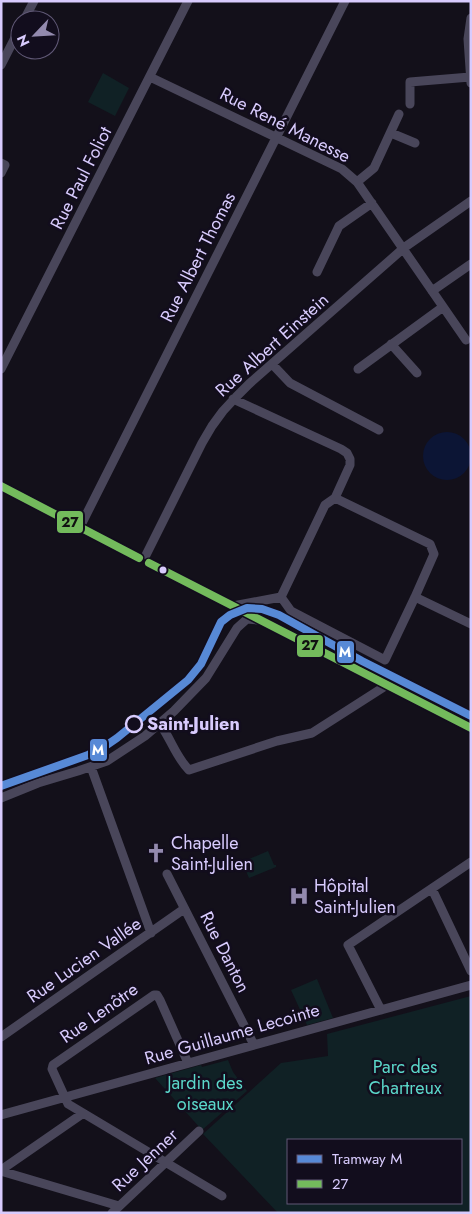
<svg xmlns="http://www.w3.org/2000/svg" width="472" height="1214" viewBox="0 0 472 1214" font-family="Jost,sans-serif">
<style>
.green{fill:#102125;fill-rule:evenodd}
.water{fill:#0c1535}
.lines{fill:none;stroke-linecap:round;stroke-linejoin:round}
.minor{stroke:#49465a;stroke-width:9}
.bus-1-casing{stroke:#120d1d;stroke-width:11}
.bus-1{stroke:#73ba5c;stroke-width:8}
.tram-1-casing{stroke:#120d1d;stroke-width:11}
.tram-1{stroke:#5789d6;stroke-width:8}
.bus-dot{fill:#d8cbfd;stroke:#120d1d;stroke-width:2}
.stop-dot{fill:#120d1d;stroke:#d8cbfd;stroke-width:2.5}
.labels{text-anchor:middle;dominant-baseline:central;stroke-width:5;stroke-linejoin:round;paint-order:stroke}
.street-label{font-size:18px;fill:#d8cbfd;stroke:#120d1d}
.stop-label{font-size:18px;font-weight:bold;fill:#d8cbfd;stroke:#120d1d;text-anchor:start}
.poi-label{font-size:18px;fill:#d8cbfd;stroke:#120d1d;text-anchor:start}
.park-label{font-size:18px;fill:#5bd8ca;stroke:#120d1d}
.line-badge{stroke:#120d1d;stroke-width:2}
.badge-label{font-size:14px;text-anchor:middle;font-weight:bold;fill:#fff}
.pale-badge-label{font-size:14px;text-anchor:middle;font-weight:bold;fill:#111}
</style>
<rect width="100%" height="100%" fill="#13101a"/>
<path class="green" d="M103,73l26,15 -14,28 -27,-14z
M268,851l6,14h2v2l-27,11 -7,-16z
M317,979l16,39 -26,7 -16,-35z
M471,996v217h-193l-75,-79 78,-71 47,-7 -1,-22zM461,1140v63h-173v-63z
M228,1060l5,12 14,19 -45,39 -47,-52 46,-13 1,2z"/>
<path class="water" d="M423 456a24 24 0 1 1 48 0a24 24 0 1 1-48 0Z"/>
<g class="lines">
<path class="minor" d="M471,18l-3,21 3,44
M24,20l10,-19
M1,65l19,-37
M150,77l192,92 15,13 109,158
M410,104v-22l60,-5
M391,133l24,10
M1,163l4,2 -4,8
M357,182l17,-14 25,-54
M317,272l22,-46 33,-23
M432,291l39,-27
M391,344l26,29
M272,364l18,19 89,47
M1,369l187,-368
M358,369l85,-62
M233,399l108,50 6,4 3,6v6l-15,33 -10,7 -44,92
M1,486l138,72
M80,527l265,-526
M146,555l56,-112 10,-17 11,-15 13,-14 13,-13 156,-137 66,-46
M149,563l322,165
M281,597l10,14 94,49 30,-63 19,-43 -4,-10 -95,-46
M415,597l56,27
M233,606l48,-9
M160,724c11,15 16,33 29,46l88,-29 35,-8 75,-48
M91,767l60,166
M1,798l37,-15 40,-12 29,-10 38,-25 29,-25 32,-33 31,-50 10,-9 11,1
M167,874l87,171
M432,889l39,82
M381,1010l-33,-65 123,-83
M1,1037l183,-128
M188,1063l-28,-63 -3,-5h-3l-101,70 -1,4 16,35 154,92
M1,1115l470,-130
M1,1170l81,-56
M1,1171l118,35
M112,1213l87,-82"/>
<defs>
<path id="bus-1" d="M1,486l138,72
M149,563l322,165"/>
</defs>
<use href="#bus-1" class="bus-1-casing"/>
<use href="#bus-1" class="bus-1"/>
<defs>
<path id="tram-1" d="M1,786l87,-31 13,-6 16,-11 71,-58 13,-16 20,-42 9,-7 17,-7 15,1 17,6 83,46 109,55"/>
</defs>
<use href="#tram-1" class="tram-1-casing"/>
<use href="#tram-1" class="tram-1"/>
</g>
<defs>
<symbol id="church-bare" viewBox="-9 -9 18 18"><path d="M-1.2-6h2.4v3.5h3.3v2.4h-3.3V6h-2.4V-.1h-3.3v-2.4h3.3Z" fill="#938aae" stroke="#120d1d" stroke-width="2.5" paint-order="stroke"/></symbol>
<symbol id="hospital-bare" viewBox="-9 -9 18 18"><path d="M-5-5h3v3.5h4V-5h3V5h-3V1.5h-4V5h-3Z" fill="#938aae" stroke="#120d1d" stroke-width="2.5" paint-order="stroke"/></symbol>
</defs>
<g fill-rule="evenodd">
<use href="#church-bare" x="142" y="839" width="28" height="28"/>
<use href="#hospital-bare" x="285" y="882" width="28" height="28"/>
</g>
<circle class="bus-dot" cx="163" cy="570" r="4.5"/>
<circle class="stop-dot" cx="134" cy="724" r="8"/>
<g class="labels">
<g class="street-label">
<text transform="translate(285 125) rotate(27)">Rue René Manesse</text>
<text transform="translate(81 178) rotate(-63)">Rue Paul Foliot</text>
<text transform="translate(198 257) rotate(-63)">Rue Albert Thomas</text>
<text transform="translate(272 345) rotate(-42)">Rue Albert Einstein</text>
<text transform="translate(225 952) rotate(63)">Rue Danton</text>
<text transform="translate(84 960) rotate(-35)">Rue Lucien Vallée</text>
<text transform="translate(99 1013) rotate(-35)">Rue Lenôtre</text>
<text transform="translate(232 1034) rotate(-16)">Rue Guillaume Lecointe</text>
<text transform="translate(145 1160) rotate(-43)">Rue Jenner</text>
</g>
<g class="stop-label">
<text x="147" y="724">Saint-Julien</text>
</g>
<g class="poi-label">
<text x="171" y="843">Chapelle<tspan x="171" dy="21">Saint-Julien</tspan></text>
<text x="314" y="886">Hôpital<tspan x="314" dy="21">Saint-Julien</tspan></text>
</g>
<g class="park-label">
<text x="405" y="1067">Parc des<tspan x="405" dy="21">Chartreux</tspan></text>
<text x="205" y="1083">Jardin des<tspan x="205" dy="21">oiseaux</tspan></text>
</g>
</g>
<g class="line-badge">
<rect x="56" y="510" width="28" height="24" rx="5" fill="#73ba5c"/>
<rect x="296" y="634" width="28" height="24" rx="5" fill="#73ba5c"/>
<rect x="336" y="640" width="19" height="24" rx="5" fill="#5789d6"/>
<rect x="89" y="738" width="19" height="24" rx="5" fill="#5789d6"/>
</g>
<g class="badge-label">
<text x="345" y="657">M</text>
<text x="98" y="755">M</text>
</g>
<g class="pale-badge-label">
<text x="70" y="527">27</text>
<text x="310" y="650">27</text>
</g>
<rect width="472" height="1214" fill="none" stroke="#d8cbfd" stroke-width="5"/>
<rect x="287" y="1139" width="175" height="65" fill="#120d1d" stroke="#615977"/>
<rect x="297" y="1155" width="25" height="8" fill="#5789d6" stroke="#615977"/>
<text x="332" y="1164" font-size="15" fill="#d8cbfd">Tramway M</text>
<rect x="297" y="1180" width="25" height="8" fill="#73ba5c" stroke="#615977"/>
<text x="332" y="1189" font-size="15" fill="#d8cbfd">27</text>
<g transform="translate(35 35) rotate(245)"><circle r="24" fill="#120d1d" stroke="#615977"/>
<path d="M0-4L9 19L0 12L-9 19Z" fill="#938aae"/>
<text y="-8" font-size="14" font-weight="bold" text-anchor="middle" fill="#d8cbfd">N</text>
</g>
</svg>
